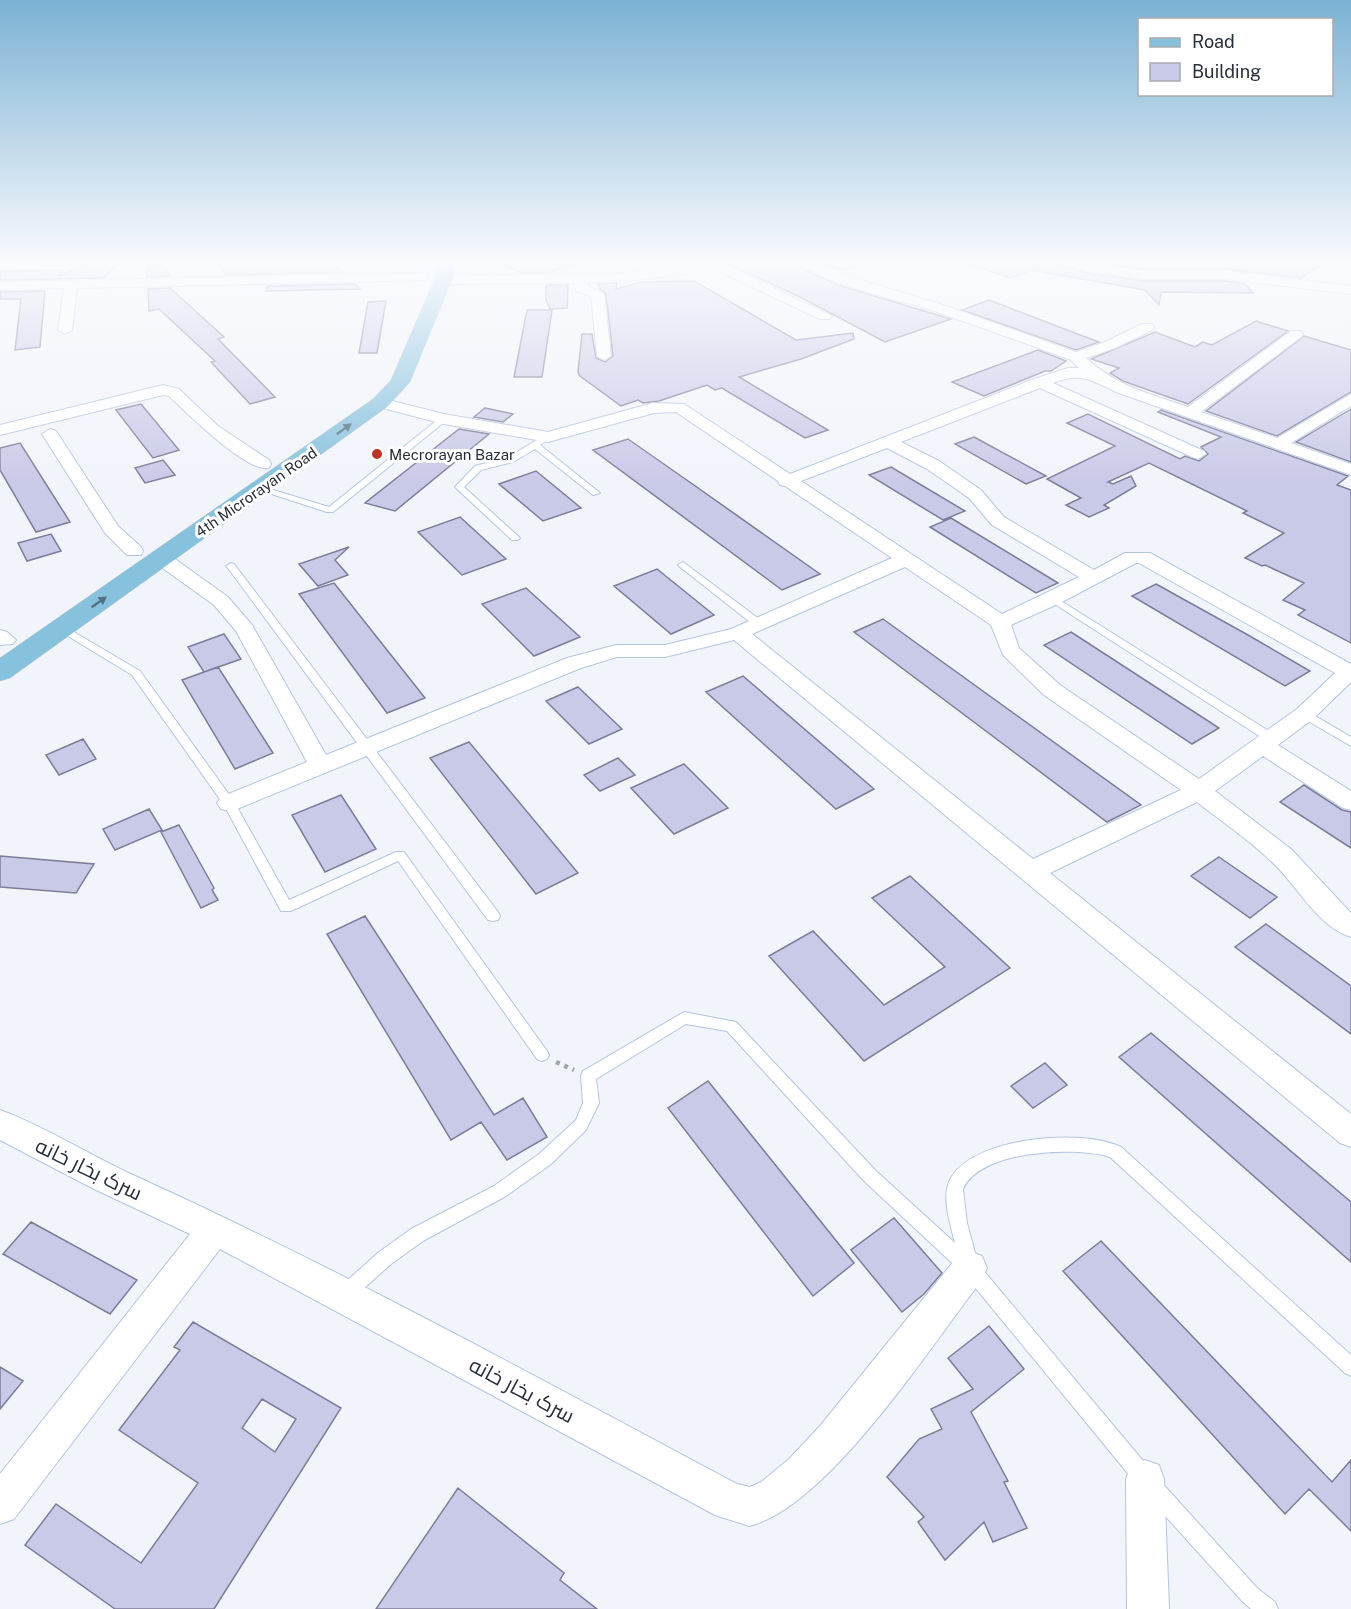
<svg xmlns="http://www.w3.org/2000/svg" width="1351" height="1609" viewBox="0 0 1351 1609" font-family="'Public Sans',Cairo,sans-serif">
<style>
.building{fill:#c9c9e8;stroke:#7e7d99;stroke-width:1.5;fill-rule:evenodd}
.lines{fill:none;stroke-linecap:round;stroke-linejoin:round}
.service-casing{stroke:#b4c5e0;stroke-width:2}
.minor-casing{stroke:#b4c5e0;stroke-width:2}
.primary-casing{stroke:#d0d1d3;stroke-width:1}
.path{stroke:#a1a5ad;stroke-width:4.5;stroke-dasharray:4 5;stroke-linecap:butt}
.service{fill:#fff;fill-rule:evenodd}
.minor{fill:#fff;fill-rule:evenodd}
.primary{fill:#86c1dd;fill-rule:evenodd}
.oneway{fill:#527083}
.poi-dot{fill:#bf3224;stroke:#fff;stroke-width:2}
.labels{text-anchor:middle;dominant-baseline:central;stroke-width:6;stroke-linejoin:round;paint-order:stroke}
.far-poi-label{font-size:15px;fill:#282e39;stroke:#fff;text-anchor:start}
.far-street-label{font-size:15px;fill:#282e39;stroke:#fff}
.near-street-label{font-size:21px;fill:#282e39;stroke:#fff}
</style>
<rect width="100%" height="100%" fill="#f1f4fa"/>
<path class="building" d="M92,261h28l-16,17 -104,2v-9l64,-1 -7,7z
M218,261h112l13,11 -118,3z
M493,261h83v3l-26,8 -28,1z
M727,261h68l10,9 33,15 113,34 -66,23 -85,-45 -74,-34z
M816,261h40l1,5 -15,4z
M969,261h88l3,5 27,7 56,8h83l19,3 8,9 -92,-1 -2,13 -14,-15 -114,-20 -20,8 -43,-14z
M1091,261h133l5,6 1,-6h96l-25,17 -75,-9h-83z
M163,264l7,12 -23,1v-10z
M694,281l102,59 57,-7 1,6 -53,20 -62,18 89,53 -23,8 -83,-50 -7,2 -8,-5 -48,16 -16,2 -5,-3 -17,6 -41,-30 -2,-4 4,-38h10l4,24 9,4 8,-6 -7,-62 -6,-5 -2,-5 19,-1 -1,6 26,-7z
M355,284l5,5 -94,2 2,-5z
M546,285h22l-1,23 -17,1 -4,-10z
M170,288l54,49 -6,2 57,58 -25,7 -39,-42 4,-1 -56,-52 -10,2 -1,-22z
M45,291l-5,56 -25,3 6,-51h-21v-7z
M989,300l78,30 32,12 -23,8 -114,-40z
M386,301l-9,52h-18l9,-51z
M527,310h25l-10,67h-28z
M1256,321l32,10 -100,73 -65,-23 -13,-8 9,-5 -28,-9 64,-27 40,15 8,-5 9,3z
M1304,336l47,14v42l-74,44 -71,-25z
M1038,350l28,11 -15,10h-6l-61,25 -32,-14z
M141,404l38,46 -26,8 -37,-48z
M485,408l28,6 -10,8 -29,-5z
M1351,409v53l-55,-20z
M1161,410l187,66 -11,9 14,5v153l-53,-28 7,-5 -22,-10 21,-17 -39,-18 -3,1 -17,-8 39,-25 -41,-20 4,-2 -98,-48 -41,19 5,2 18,-8 5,10 -32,19 5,3 -20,9 -23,-12 15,-7 -34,-19 68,-33 -48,-23 21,-9 92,45 5,-3 14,5 9,-7 -7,-7 20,-10 -63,-25z
M459,429l30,5 -94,77 -30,-8z
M974,437l72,39 -20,8 -71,-40z
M628,439l63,44 129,91 -38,16 -189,-140z
M20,443l50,79 -34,10 -36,-62v-22z
M163,460l12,15 -30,8 -10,-15z
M891,467l74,44 -22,9 -74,-45z
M536,471l45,37 -38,13 -44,-37z
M460,517l46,42 -44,16 -44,-43z
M951,518l107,65 -22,10 -106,-66z
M51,534l10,17 -34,10 -9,-18z
M349,547l-14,13 13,15 -30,11 -19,-22z
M657,569l57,46 -43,19 -57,-48z
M334,583l91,115 -38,15 -88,-119z
M1156,584l92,51 62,36 -25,15 -153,-90z
M526,588l54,49 -46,19 -52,-52z
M883,619l258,186 -34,17 -253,-190z
M1071,632l148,96 -27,16 -148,-99z
M224,634l17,25 -37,13 -16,-25z
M218,667l55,86 -38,16 -53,-89z
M743,676l131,113 -38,20 -130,-117z
M578,687l44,42 -33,15 -43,-43z
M83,739l13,20 -37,16 -13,-20z
M469,742l109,131 -42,21 -106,-136z
M618,758l17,17 -35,16 -16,-16z
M684,764l44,44 -54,26 -43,-46z
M1304,785l38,25 9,2v36l-71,-46z
M341,795l35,54 -51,23 -33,-57z
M149,809l13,21 -47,20 -12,-21z
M179,825l35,63 -2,2 6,10 -17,8 -40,-76z
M0,856l94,8 -18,29 -76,-6z
M1219,857l58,40 -27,21 -59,-42z
M910,876l100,92 -146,93 -95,-105 44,-25 71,74 61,-38 -73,-69z
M365,916l129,199 29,-17 24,39 -40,23 -26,-38 -30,18 -124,-206z
M1266,924l85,62v48l-116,-87z
M1151,1033l200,169v60l-232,-205z
M1045,1063l22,22 -34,23 -22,-22z
M708,1081l146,182 -41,33 -145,-188z
M894,1218l48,55 -18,21 -22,18 -51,-62z
M31,1222l106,58 -27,34 -107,-60z
M1101,1241l231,241 19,-22v71l-42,-42 -24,25 -222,-243z
M193,1322l148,86 -127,201h-99l-90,-64 31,-41 85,59 57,-80 -79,-53 61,-80 -6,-3zM262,1399l34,20 -21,33 -33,-24z
M989,1326l35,43 -53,43 37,69 -4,1 23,46 -34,14 -9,-20 -39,38 -27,-38 6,-5 -37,-40 32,-38 23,-10 -11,-20 42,-20 -25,-31z
M0,1367l23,14 -23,28z
M458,1488l106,85 -4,7 37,29h-221z"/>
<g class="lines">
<defs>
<path id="service" d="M441,417l7,2 -115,93h-6l-71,-23 4,-3 69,21z
M545,435l7,2 -12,8 60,48 -7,2 -58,-46 -22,13 -32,8 -17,17 56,51 -2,2h-6l-57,-53 20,-21 32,-8z
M683,562l80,60v4h-8l-75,-59 -2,-2z
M231,563l3,1 264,348 2,4 -2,4 -5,1 -5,-1 -260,-352 -2,-2z
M1053,596l222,139 2,3 -2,3h-8l-217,-140 -2,-2z
M62,625l78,46 93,129 56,100 107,-48h8l143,199 2,4 -2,4 -5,2 -5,-2 -139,-198 -107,50h-10l-57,-106 -92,-130 -74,-45v-4z
M1305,710l46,27v9l-50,-29 -2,-3 2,-3z
M684,1012l52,10 140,149 79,72c-5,-20 -15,-49 -3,-67 26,-39 130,-48 169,-29l230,208v21l-6,-3 -235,-216c-35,-11 -130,-7 -147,32l4,34 11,41 171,204 3,7 -3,7 -7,3 -7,-3 -171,-208 -100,-93 -137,-150 -41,-7 -90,55 3,24 -13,27 -35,34 -45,32 -83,45 -32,23 -39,35 -6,3 -6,-3 -3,-6 3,-6 39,-35 32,-23 83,-43 45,-32 37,-34 7,-17 -2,-27 2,-5z
M1155,1480l7,3 95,105 18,14 3,7h-27l-8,-7 -95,-105 -3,-7 3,-7z"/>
<path id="minor" d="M712,261h13l-2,3 109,52 -2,3h-10l-106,-50 -66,10 -60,3v4l16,8 7,62 -7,4 -7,-4 -6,-60 -15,-5 -1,-8 -132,1 -6,-4 6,-4 171,-2 68,-7z
M797,261h14l56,21 73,22 136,48 29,-10 37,-18h10l2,3 -2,3 -37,18 -29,10c32,29 62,35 102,49l103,-76h10l2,3 -2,3 -100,75 76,26 74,-44v12l-60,37 60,21v11l-235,-83c-25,-12 -35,-20 -63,-9l151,68 2,3 -8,5 -6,-2 -152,-69 -139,54 38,19 42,29 23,27 90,53 31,-17h25l201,111v18l-38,37 -35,26 73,46v19l-8,-2 -80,-52 -48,35 76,58 60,64v24c-33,-10 -53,-50 -77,-73 -23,-23 -52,-42 -77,-62l-147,71 301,241v33l-11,-4 -606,-503 -69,17h-48l-36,11 -344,141 -8,2 -8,-2 -4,-6 4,-6 86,-35 -71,-131 -22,-26 -60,-43 -2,-4 2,-4h14l60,43 24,28 74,130 241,-97 49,-13h49l66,-16 161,-71 -107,-72 -5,-1 -2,-4 -102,-69 -22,1 -106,29 -104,-18 -69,-18 -3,-3 3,-3 5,-2 64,16 104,18 105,-29 31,1 106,70 244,-95 34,-11h11l-8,-8c-47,-17 -93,-34 -140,-50 -29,-9 -117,-30 -134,-49zM887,448l40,21 42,29 23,27 87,52 -77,37 -201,-133zM1136,563h3l196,110 -38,36 -98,70 -139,-94 -41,-37 -8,-23 49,-22zM905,567l86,58 12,30 41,40 137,95 -148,69 -281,-225z
M1059,261h19l65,10h83l125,15v8l-125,-15h-83l-55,-8 -27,-7z
M422,273l4,1 2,3 -2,3 -349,8 -5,42 -7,4 -7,-4 6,-42 -64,2v-8z
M163,385l16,4 39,37 51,34 2,4 -2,4c-22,5 -83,-56 -100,-72l-6,-1 -163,40v-10z
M50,429l6,2 62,95 23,21 2,4 -2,4h-14l-22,-22 -63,-99z
M0,630l7,2 9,8 -3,4 -13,1z
M0,1110c46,17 89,45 135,66 205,93 403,202 602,308l13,3 11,-5 28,-23 31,-33 138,-170 12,-5 12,5 5,12 -5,12c-50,64 -155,228 -233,246l-34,-11 -495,-266 -206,270 -14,5v-50l190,-240 -96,-45 -94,-49z
M1145,1460l14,5 5,14 5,130h-42l-1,-130 5,-14z"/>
<path id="primary" d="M439,261h17l-4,19 -42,102 -23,25 -377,271 -10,3v-23l373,-259 18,-19 43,-100z"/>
</defs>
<use href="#service" class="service-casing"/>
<use href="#minor" class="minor-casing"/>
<use href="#primary" class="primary-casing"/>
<path class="path" d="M556,1062l18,8"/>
<use href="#service" class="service"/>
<use href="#minor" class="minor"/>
<use href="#primary" class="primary"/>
</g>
<defs><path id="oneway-solid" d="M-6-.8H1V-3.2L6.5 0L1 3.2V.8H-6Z" transform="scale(1.5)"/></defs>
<g class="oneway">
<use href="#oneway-solid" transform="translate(344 429) rotate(-36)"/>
<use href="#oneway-solid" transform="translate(99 602) rotate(-35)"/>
</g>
<linearGradient id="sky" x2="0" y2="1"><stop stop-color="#7bb2d4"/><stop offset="0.54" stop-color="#f9fafd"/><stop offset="1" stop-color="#f9fafd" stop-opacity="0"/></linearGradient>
<rect width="1351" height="486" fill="url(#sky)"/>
<circle class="poi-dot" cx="377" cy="454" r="6"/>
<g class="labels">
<g class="far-poi-label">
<text x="389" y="454">Mecrorayan Bazar</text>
</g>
<g class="far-street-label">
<text transform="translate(256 492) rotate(-35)">4th Microrayan Road</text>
</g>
<g class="near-street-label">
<text transform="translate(89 1169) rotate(26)">سرک بخار خانه</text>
<text transform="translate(522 1390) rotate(28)">سرک بخار خانه</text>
</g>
</g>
<rect x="1138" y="18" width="195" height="78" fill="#ffffff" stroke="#a9abb0" stroke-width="1.5"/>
<rect x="1150" y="38" width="30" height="9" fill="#86c1dd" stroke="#a9abb0" stroke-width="1.5"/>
<text x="1192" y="48" font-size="18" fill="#282e39">Road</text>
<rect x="1150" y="63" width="30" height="18" fill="#c9c9e8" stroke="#a9abb0" stroke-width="1.5"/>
<text x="1192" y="78" font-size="18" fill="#282e39">Building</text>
</svg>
